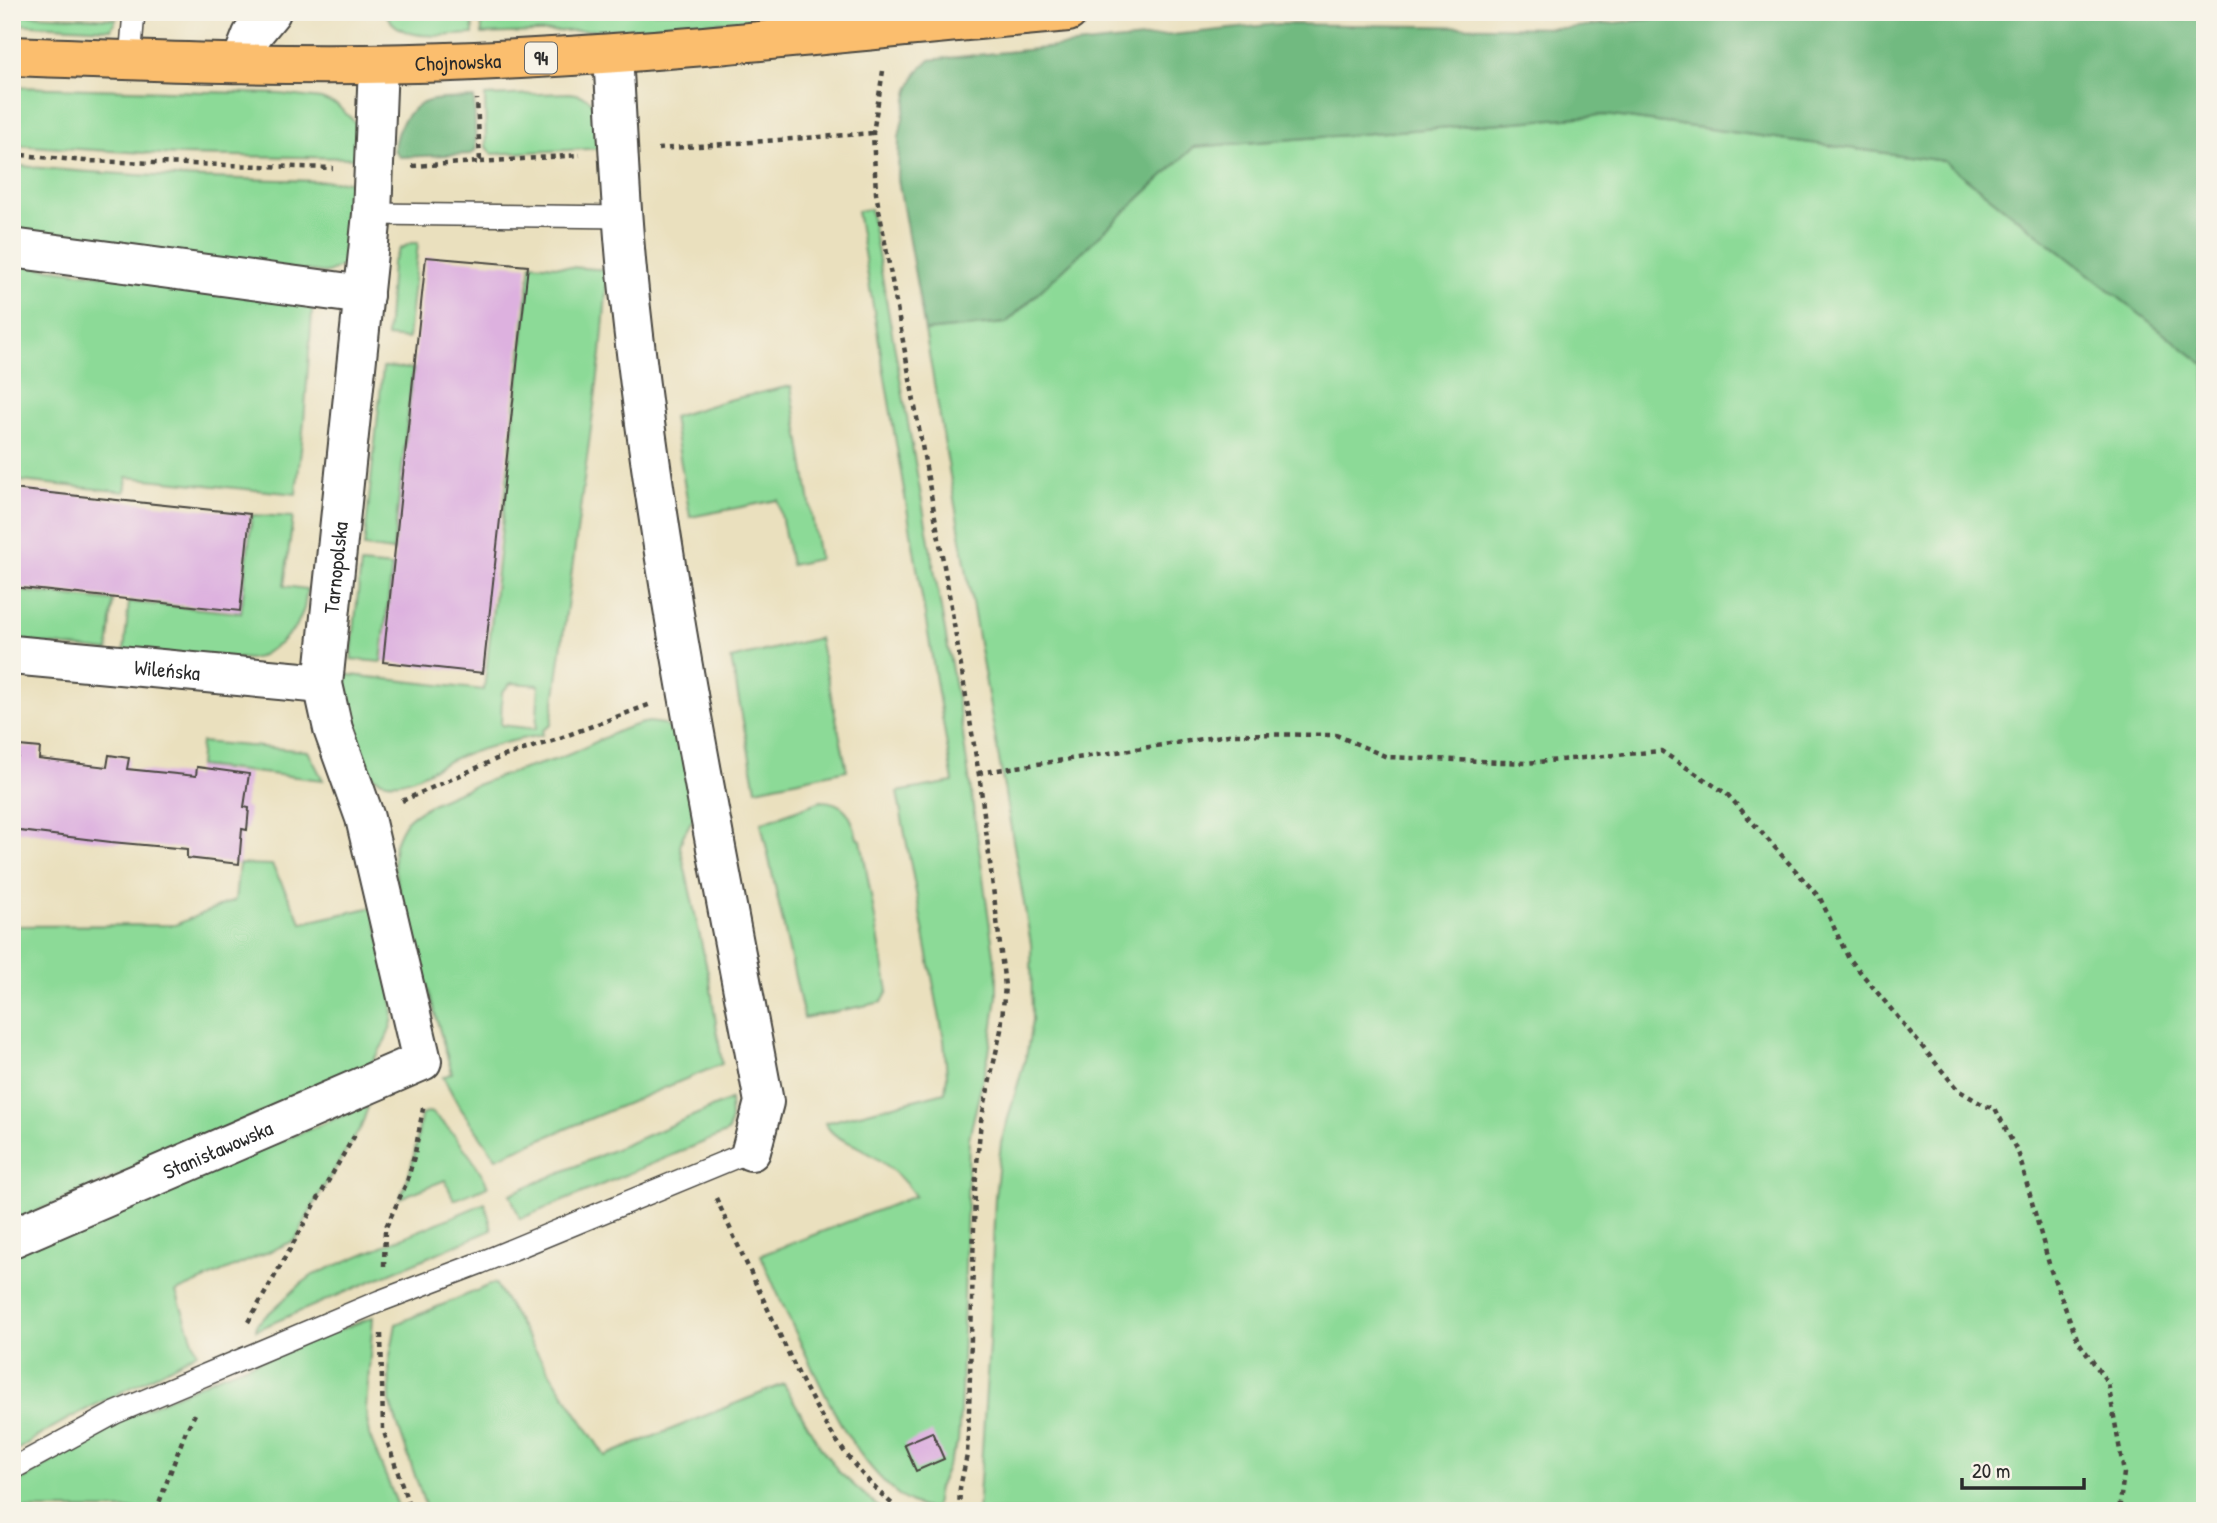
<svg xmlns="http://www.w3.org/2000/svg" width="2217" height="1523" viewBox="0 0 2217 1523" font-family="'Patrick Hand',sans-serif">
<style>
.green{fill:#8cda97;stroke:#5c8261;stroke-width:2;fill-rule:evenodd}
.forest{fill:#71ba80;stroke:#4e7256;stroke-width:2}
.building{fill:#ddb1df}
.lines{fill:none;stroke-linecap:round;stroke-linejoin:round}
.lane-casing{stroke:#484641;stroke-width:24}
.street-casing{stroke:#484641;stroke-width:42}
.primary-casing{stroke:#484641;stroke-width:42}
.path{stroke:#484641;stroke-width:4.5;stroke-dasharray:5 5;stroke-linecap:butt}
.lane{stroke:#fff;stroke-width:21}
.street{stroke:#fff;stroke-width:38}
.primary{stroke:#fbbe6e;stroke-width:38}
.labels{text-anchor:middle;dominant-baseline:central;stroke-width:6;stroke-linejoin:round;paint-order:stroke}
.shield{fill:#f7f3e8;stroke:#686764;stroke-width:2}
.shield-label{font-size:19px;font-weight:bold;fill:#2b2b2b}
.street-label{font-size:21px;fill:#2b2b2b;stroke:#f7f3e8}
</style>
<rect width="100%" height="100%" fill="#f7f3e8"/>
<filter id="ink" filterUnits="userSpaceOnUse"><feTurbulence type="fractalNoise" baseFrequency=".0143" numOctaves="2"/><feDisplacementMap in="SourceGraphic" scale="14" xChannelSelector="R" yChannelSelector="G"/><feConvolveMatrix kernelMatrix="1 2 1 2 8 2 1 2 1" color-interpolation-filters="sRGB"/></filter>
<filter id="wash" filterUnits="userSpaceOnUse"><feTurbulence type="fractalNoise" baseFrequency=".00686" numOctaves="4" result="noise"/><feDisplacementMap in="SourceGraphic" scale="28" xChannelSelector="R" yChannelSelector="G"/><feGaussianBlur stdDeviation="1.57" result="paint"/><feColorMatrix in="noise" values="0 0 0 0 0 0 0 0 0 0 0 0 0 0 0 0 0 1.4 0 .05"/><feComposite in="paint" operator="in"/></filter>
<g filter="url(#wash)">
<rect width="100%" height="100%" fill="#eae0be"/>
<path class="green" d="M385,12h87l1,22c-29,1 -74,10 -88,-22z
M481,12h382l-219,16 -162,6z
M12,14l104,5 -5,10 -99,-5z
M12,87l268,7 41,5 16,6 20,19 -1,34 -179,-3 -165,-10z
M569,93c35,4 32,26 36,55l-113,6 -6,-7 -1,-51z
M1605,115l339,46 261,204v1146h-1227l11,-167 6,-147 6,-54 26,-91 5,-31 -1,-77 -106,-613 81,-8 188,-176z
M12,165c116,13 232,14 348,17l-8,74 -10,10 -14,7 -316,-35z
M870,209l91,512 36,255v21l-8,56 -20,85 -8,257 -3,47 -20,46 -3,19 -6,2c-11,-3 -21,-6 -29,-13 -48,-38 -74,-99 -99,-152 -14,-30 -28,-59 -40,-89l154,-59c-13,-20 -29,-33 -50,-45 -15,-10 -31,-11 -40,-28l120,-31 2,-16 -3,-36 -47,-248 56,-10 -96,-571z
M411,243h7l-10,96 -21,-2 5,-74 8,-14z
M531,264l77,6 -7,84 -50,371 -8,5 -1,5c-29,5 -57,12 -84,22 -22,8 -47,29 -71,25 -15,-2 -29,-18 -34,-32 -7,-24 -8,-51 -12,-76l143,16zM511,683l28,2 -3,44 -35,-4 1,-33z
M17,265l296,34 -9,123 -8,72 -169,-17 -2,15 -113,-12v-184z
M383,367l30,2 -20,182 -29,-4z
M791,386l28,173 -28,6 -13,-65 -88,17 -17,-100 55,-17z
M252,515l41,2 -9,69 23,3 -3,20 -8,18 -17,17 -20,13 -10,2 -125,-8 5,-49 112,11z
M361,564l31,3 -11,95 -30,-3z
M12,590l101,11 -5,50 -96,-11z
M819,638l28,132 -91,19 -25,-130z
M649,722l15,2 13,12 23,70 -17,30 -3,10 30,136 12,82 -226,94 -37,-52 -16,-29 9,-4c-14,-48 -27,-96 -41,-143 -6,-23 -19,-55 -17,-78 0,-10 6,-21 11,-29 20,-25 114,-53 146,-62 35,-10 64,-34 98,-39z
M201,742l107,9 15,29 -124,-14z
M821,801c24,0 31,15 36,37l4,2 27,151 -6,11 -78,16 -43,-195z
M239,864l33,1 30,58 71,-16c5,27 24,90 19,115 -4,16 -13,31 -23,44l-357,156v-296l163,-1 60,-25z
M730,1100l1,19 -3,13 -208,87 -10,-25z
M363,1107h5l-7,20 -45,73 -20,40 -120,52 21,60c-59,37 -128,59 -185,102v-202z
M430,1112c20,14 48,52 58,74l-34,14 -9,-20 -45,18c12,-27 17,-54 21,-83z
M485,1203l7,27 -236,100v-5l45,-41 12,-9z
M495,1283l37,62 73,111 179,-72 35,61 20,27 44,39h-456l-37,-109 -1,-41 7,-37z
M373,1317l-7,92 3,26 31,76 -388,-2v-22l97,-62 110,-49z"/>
<path class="forest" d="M1715,12h490v353l-261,-204 -339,-46 -411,32 -188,176 -81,8 -27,-152 1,-42 10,-47 7,-16 13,-14 349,-36 290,4z
M474,98l2,51 -5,5 -71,3 -6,-7c1,-22 16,-47 40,-50 12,-2 27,-1 40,-2z"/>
<g id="blocks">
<path class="building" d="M426,257l102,9 -45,407 -100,-11z
M12,489l238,25 -10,97 -228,-24z
M19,746l21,2 -1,11 68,8 2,-12 20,3 -2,11 69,7 1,-9 52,7 -5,33 5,1 -2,22 -5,-1 -3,35 -52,-6v-9l-76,-7 -99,-12v-73h6z
M932,1432l12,27 -28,12 -12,-27z"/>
</g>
</g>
<g filter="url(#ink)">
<use href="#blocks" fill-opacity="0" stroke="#484641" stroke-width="2"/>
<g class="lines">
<defs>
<path id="lane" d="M130,60l4,-48
M372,214l251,3
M12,1469l103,-56 265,-112 100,-38 271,-112"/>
<g id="street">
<path d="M613,54c5,85 8,170 18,255 29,266 84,530 133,793l-13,49"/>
<path d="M241,63l11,-28 19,-23"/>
<path d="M12,248l352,47"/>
<path id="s1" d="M12,655l311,29"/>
<path id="s2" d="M12,1238l410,-177 -57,-243 -32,-89 -10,-45 49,-470 6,-150"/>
</g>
<g id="primary">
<path id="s3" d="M12,56c154,6 309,12 463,5 198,-8 396,-32 593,-49"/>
</g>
</defs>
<use href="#lane" class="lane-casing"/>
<use href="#street" class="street-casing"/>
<use href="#primary" class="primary-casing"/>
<path class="path" d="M883,71l-10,62 3,60 72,395 32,193 25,205 -4,44 -20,91 -3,31 -3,38 -6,221 -2,44 -7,33 -1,23
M658,149l215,-16
M12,154l72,7 249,7
M480,162l100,-7
M412,166l68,-4 -3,-63
M978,773l257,-39 101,1 51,22 139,6 135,-12 66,43 93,104 28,59 110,133 27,16 10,2 24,47 32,116 27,70 30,42 16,90 -5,38
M402,801l99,-44 54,-17 96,-36
M716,1198c19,41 38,82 57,122 32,70 66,143 128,191
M384,1266l1,-37 22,-47 8,-29 9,-50
M248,1322c37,-62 70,-125 107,-187
M381,1334l2,95 28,82
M156,1511l29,-78 10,-19"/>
<use href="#lane" class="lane"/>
<use href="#street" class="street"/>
<use href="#primary" class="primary"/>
</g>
</g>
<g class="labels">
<rect class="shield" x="525" y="42.5" width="32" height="31" rx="5"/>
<g class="shield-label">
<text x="541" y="58">94</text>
</g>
<g class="street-label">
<text stroke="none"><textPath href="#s3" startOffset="446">Chojnowska</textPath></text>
<text stroke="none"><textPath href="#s2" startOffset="954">Tarnopolska</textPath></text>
<text stroke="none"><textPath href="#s1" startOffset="156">Wileńska</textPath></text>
<text stroke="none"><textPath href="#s2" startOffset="224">Stanisławowska</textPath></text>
</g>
</g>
<rect width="2217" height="1523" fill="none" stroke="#f7f3e8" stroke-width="42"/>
<path d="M1962 1478v10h122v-10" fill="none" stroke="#2b2b2b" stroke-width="3.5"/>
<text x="1972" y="1478" font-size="21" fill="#2b2b2b" stroke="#f7f3e8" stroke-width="5" paint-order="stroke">20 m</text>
</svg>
